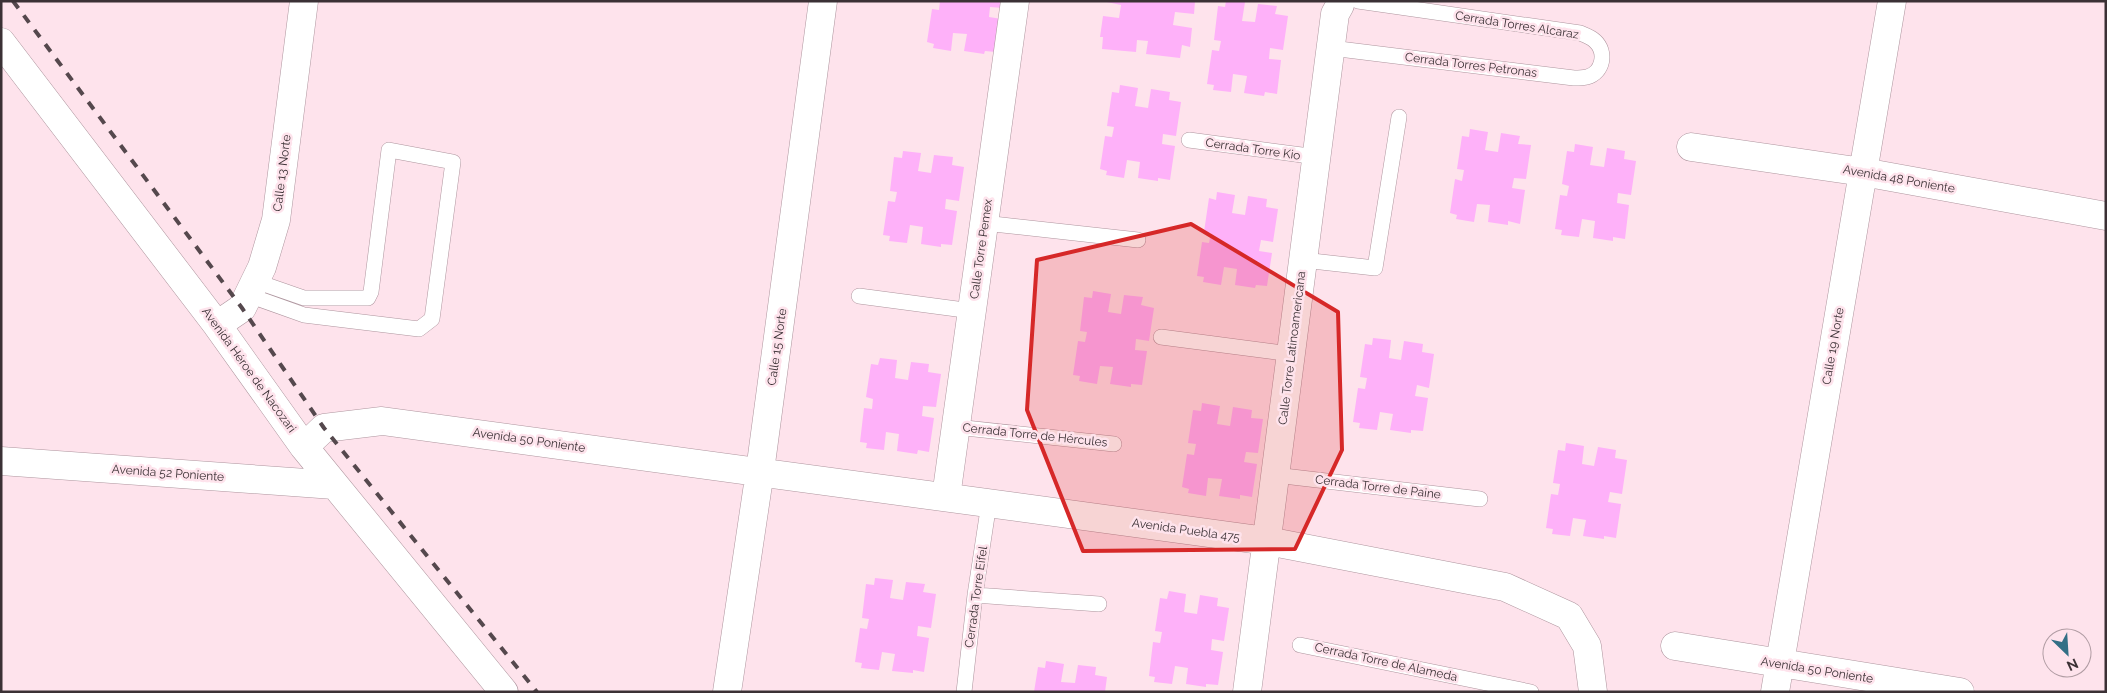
<svg xmlns="http://www.w3.org/2000/svg" width="2107" height="693" viewBox="0 0 2107 693" font-family="Raleway,sans-serif">
<style>
.building{fill:#feb1f9}
.lines{fill:none;stroke-linecap:round;stroke-linejoin:round}
.service-casing{stroke:#ae959e;stroke-width:16}
.minor-casing{stroke:#ae959e;stroke-width:29}
.service{stroke:#fff;stroke-width:15}
.minor{stroke:#fff;stroke-width:28}
.rail{stroke:#55484d;stroke-width:4;stroke-dasharray:9 9;stroke-linecap:butt}
.marked{fill:#d62828;fill-opacity:0.2;stroke:#d62828;stroke-width:4;stroke-linejoin:round}
.labels{text-anchor:middle;dominant-baseline:central;stroke-width:5;stroke-linejoin:round;paint-order:stroke}
.street-label{font-size:12px;fill:#3b3135;stroke:#fee3ec}
</style>
<rect width="100%" height="100%" fill="#fee3ec"/>
<path class="building" d="M940,1h64l-1,7 -13,-1 -1,10 13,2 -6,33 -11,-1 -1,3 -20,-3 3,-17 -14,-1 -2,18 -18,-3 1,-4 -7,-2 5,-33 7,1z
M1102,1h93l-1,13 -19,-2 -2,13 19,3 -2,19 -8,-2 -2,13 -34,-4 2,-13 -11,-1 -1,12 -34,-3 1,-12h-3l3,-21 16,2 2,-13z
M1226,1l19,1 -3,19 13,1 3,-18 19,2 -2,8 13,2 -5,34 -13,-2 -1,11 12,1 -4,34 -12,-2 -1,4 -20,-3 3,-17 -14,-2 -2,18 -18,-2 1,-5 -7,-1 5,-34 7,1 2,-10 -7,-1 4,-34 7,1z
M1120,85l18,3 -3,18 13,2 3,-19 19,3 -1,8 12,2 -5,34 -13,-2 -1,10 13,2 -5,34 -12,-2v3l-20,-3 2,-16 -13,-2 -3,18 -18,-3 1,-4 -7,-2 5,-33 7,1 2,-10 -7,-1 5,-34 7,1z
M1470,129l18,3 -3,18 13,2 3,-19 19,3 -2,8 13,1 -5,34 -12,-1 -2,10 13,2 -5,34 -12,-3v4l-20,-3 2,-17 -13,-1 -3,18 -18,-3 1,-4 -7,-2 5,-34 7,2 2,-11 -7,-1 5,-33 7,1z
M1575,144l18,3 -3,18 14,2 3,-19 18,3 -1,8 12,2 -5,34 -13,-2 -1,10 12,2 -4,34 -12,-2v4l-20,-3 2,-17 -13,-2 -3,18 -18,-2 1,-5 -7,-1 5,-34 7,1 2,-10 -7,-2 5,-33 7,1z
M903,151l18,2 -3,18 13,2 3,-18 19,2 -1,8 12,2 -5,34 -13,-2 -1,10 12,2 -5,34 -11,-1v3l-20,-3 2,-17 -13,-2 -3,18 -18,-2 1,-5 -7,-1 5,-34 7,1 2,-10 -7,-1 4,-34 8,1z
M1217,192l18,3 -3,18 13,2 3,-19 19,3 -1,8 12,2 -5,33 -12,-2 -2,11 13,2 -5,33 -11,-1 -1,3 -20,-3 2,-16 -13,-2 -3,18 -18,-3 1,-5 -7,-1 5,-34 7,1 2,-10 -7,-1 5,-34 7,2z
M1093,291l18,3 -3,18 13,2 3,-19 19,2 -2,8 13,3 -5,33 -13,-2 -1,11 12,1 -5,34 -11,-1v3l-21,-3 3,-17 -13,-1 -3,18 -18,-3 1,-5 -7,-1 5,-34 7,1 2,-10 -7,-1 4,-34 8,1z
M1373,338l18,2 -2,18 12,2 3,-19 19,3 -1,8 12,2 -5,34 -12,-3 -2,11 13,2 -5,33 -12,-1v3l-21,-3 3,-16 -13,-2 -3,18 -18,-2 1,-5 -7,-1 5,-34 7,1 2,-11 -7,-1 5,-33 7,1z
M880,358l17,2 -2,18 13,2 3,-18 18,2 -1,8 13,2 -5,33 -13,-1 -1,10 12,2 -5,34 -11,-2 -1,4 -20,-3 2,-17 -13,-2 -2,18 -18,-2 1,-5 -7,-1 4,-34 8,1 1,-10 -7,-2 5,-33 7,1z
M1202,403l18,3 -3,18 13,2 3,-19 19,3 -1,8 12,1 -5,34 -12,-1 -2,10 13,2 -5,33 -12,-2v4l-21,-3 3,-17 -14,-1 -2,18 -18,-3 1,-4 -7,-2 5,-33 7,1 2,-11 -8,-1 5,-33 8,1z
M1566,443l18,3 -2,18 12,2 4,-19 18,3 -1,8 12,2 -5,34 -12,-2 -2,10 13,2 -5,34 -12,-2v3l-21,-3 3,-16 -13,-2 -3,18 -18,-2 1,-5 -7,-1 5,-34 7,1 2,-11 -7,-1 5,-33 7,1z
M875,578l18,2 -3,18 13,2 3,-18 19,2 -2,8 13,2 -5,34 -13,-2 -1,10 12,2 -5,34 -11,-2v3l-21,-2 3,-17 -13,-2 -3,18 -18,-2 1,-5 -7,-1 5,-34 7,1 2,-10 -7,-1 4,-34 8,1z
M1169,591l17,3 -2,18 13,2 3,-19 18,3 -1,8 12,2 -5,33 -12,-2 -1,11 12,2 -5,33 -12,-1v3l-20,-3 2,-16 -13,-2 -3,18 -18,-2 1,-5 -6,-1 4,-34 7,1 2,-11 -7,-1 5,-33 7,1z
M1046,661l18,3 -3,18 14,1 3,-18 18,2 -1,8 12,2 -2,15h-71l4,-25 7,1z"/>
<g class="lines">
<defs>
<path id="service" d="M1331,48l243,30c4,0 9,0 13,-1 16,-4 20,-25 8,-36 -4,-4 -10,-6 -15,-8l-222,-32
M1189,140l128,17
M984,223l154,17
M1303,260l72,8 24,-151
M248,295l56,20 115,14 13,-10 21,-157 -64,-12 -18,142 -3,6h-64l-49,-17
M859,296l113,15
M1161,337l130,17
M956,427l158,17
M1275,475l205,24
M975,595l124,9
M1300,645l231,47
M964,692l11,-97 14,-92"/>
<path id="minor" d="M1,42l216,283 87,122 200,245
M1691,147l172,25 243,44
M217,325l25,-17 20,-41 14,-47 28,-219
M304,447l20,-19 58,-7 885,120 238,46 64,29 18,30 6,46
M1,461l333,24
M946,497l69,-496
M1675,646l285,46
M727,692l33,-221 63,-470
M1247,692l88,-678 5,-9
M1775,692l117,-691"/>
</defs>
<use href="#service" class="service-casing"/>
<use href="#minor" class="minor-casing"/>
<use href="#service" class="service"/>
<use href="#minor" class="minor"/>
<path class="rail" d="M13,1l229,307 82,120 213,264"/>
</g>
<path class="marked" d="M1191,224l147,88 4,138 -47,99 -212,2 -56,-141 10,-150z"/>
<g class="labels">
<g class="street-label">
<text transform="translate(1517 25) rotate(9)">Cerrada Torres Alcaraz</text>
<text transform="translate(1471 65) rotate(7)">Cerrada Torres Petronas</text>
<text transform="translate(1253 149) rotate(8)">Cerrada Torre Kio</text>
<text transform="translate(282 173) rotate(-83)">Calle 13 Norte</text>
<text transform="translate(1899 179) rotate(10)">Avenida 48 Poniente</text>
<text transform="translate(981 249) rotate(-82)">Calle Torre Pemex</text>
<text transform="translate(1833 346) rotate(-80)">Calle 19 Norte</text>
<text transform="translate(777 347) rotate(-82)">Calle 15 Norte</text>
<text transform="translate(1292 348) rotate(-83)">Calle Torre Latinoamericana</text>
<text transform="translate(249 370) rotate(54)">Avenida Héroe de Nacozari</text>
<text transform="translate(1035 435) rotate(6)">Cerrada Torre de Hércules</text>
<text transform="translate(529 440) rotate(8)">Avenida 50 Poniente</text>
<text transform="translate(168 473) rotate(4)">Avenida 52 Poniente</text>
<text transform="translate(1378 487) rotate(7)">Cerrada Torre de Paine</text>
<text transform="translate(1186 530) rotate(8)">Avenida Puebla 475</text>
<text transform="translate(976 597) rotate(-82)">Cerrada Torre Eifel</text>
<text transform="translate(1386 662) rotate(12)">Cerrada Torre de Alameda</text>
<text transform="translate(1817 670) rotate(9)">Avenida 50 Poniente</text>
</g>
</g>
<rect width="2107" height="693" fill="none" stroke="#3b3135" stroke-width="5"/>
<g transform="translate(2067 653) rotate(155)"><circle r="24" fill="#fee3ec" stroke="#b09ca3"/>
<path d="M0-4L9 19L0 12L-9 19Z" fill="#336f86"/>
<text y="-8" font-size="14" font-weight="bold" text-anchor="middle" fill="#3b3135">N</text>
</g>
</svg>
